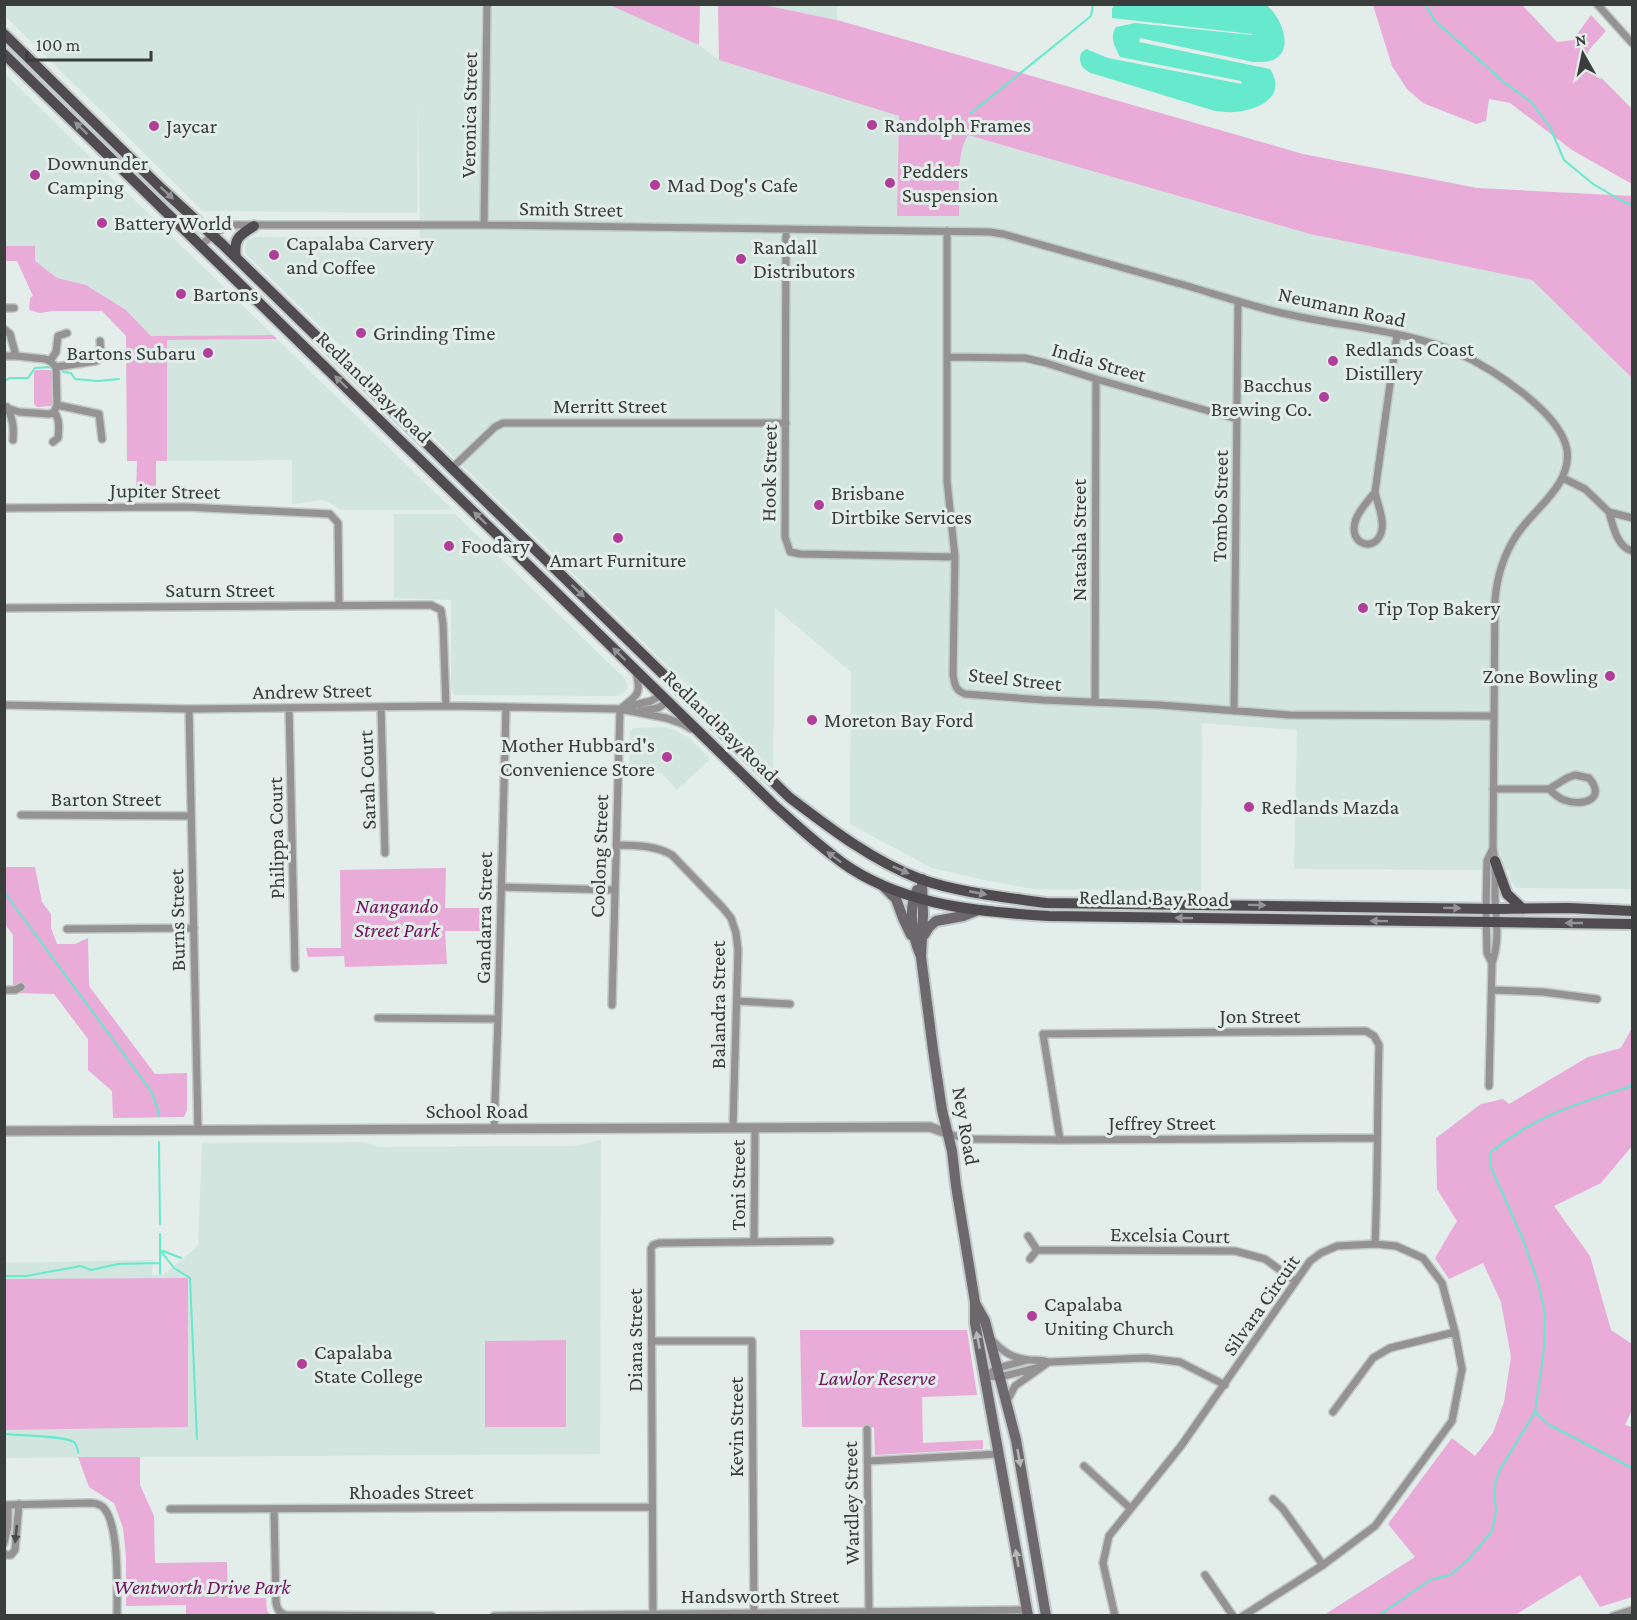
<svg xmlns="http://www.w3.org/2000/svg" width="1637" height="1620" viewBox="0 0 1637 1620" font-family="'Crimson Pro',serif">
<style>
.built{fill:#d2e5df}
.green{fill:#e9abd8}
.water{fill:#67e9ce}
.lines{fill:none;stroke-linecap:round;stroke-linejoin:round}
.stream{stroke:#67e9ce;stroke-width:2}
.minor-casing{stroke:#c1cac7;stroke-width:10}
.tertiary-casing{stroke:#c1cac7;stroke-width:12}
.secondary-casing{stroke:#c1cac7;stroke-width:14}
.primary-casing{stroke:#c1cac7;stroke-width:14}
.minor{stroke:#959294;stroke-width:7}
.tertiary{stroke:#959294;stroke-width:9}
.secondary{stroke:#6d686b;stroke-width:10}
.primary{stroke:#504b4f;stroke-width:10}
.oneway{fill:#929495}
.oneway2{fill:#b4b8b7}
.oneway3{fill:#4b4e4d}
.poi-dot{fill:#b13f9a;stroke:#e3edea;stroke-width:2}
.labels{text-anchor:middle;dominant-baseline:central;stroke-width:6;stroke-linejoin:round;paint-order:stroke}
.street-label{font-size:21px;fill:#393d3b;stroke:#e3edea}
.poi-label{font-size:21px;fill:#393d3b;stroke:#e3edea;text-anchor:start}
.park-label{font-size:21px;font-style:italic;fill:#721462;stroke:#e3edea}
</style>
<rect width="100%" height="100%" fill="#e3edea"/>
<path class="built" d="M4,5h607l88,40 20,15 180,56 -2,100h62l1,-59 2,-12 6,-10 342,99 222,46 100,98v511l-116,-1 -5,-7 -2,-11 -215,-1 3,-139 -95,-7 -1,168 -168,-2 -49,-9 -52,-12 -82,-44 1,-152 -76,-64 -2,161 -528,-516v-6l2,-7 8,-3 165,1 -2,-144 -1,119 -214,-2 -198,-195z
M764,5h73v15z
M4,73l269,262 -122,1 -25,-26 -40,-25 -29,-7 -22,-17v-15h-30z
M277,339l176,171h-112l-7,-5 -12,-5 -30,4v-44l-125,1v-121z
M394,514h61l170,165 3,7 -4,7 -7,3 -163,-1 -3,-6v-89l-57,-2z
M665,727l10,3 14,8 21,21 -33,31 -15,-17 -33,-4 1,-37 3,-4z
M601,1140l-1,314 -595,4 -1,-195 149,-3 -1,15h11l35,-29 4,-103 163,-1 13,5 196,-1z"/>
<path class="green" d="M611,5h89l-1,40 -87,-39z
M718,5h46l73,15 466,134 174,34 155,8v182l-100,-98 -222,-46 -342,-99c-13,20 -8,57 -9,81h-62l2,-100 -180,-56z
M1373,5h149l35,37 16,-2 18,-25 15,16 -17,19 -4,11 47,48v75l-60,-34 -62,-47 -21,-4 -3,22 -10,3 -53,-21 -16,-14 -15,-23z
M5,246h30v15l22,17 29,7 40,25 25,26 122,-1 4,4 -110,1v121h-11v29l5,7 -28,1 3,-4 1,-33h-10l-1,-125 -24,-25h-49l-13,2 -11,-3 1,-12 3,-2 -16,-35h-12z
M36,370h14l2,2 1,31 -2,3 -14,1 -3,-3v-32z
M4,867h31l7,35 9,12v14l6,16h18l13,-6 1,48 66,88 32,-1v37l-3,7 -71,1 -1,-27 -24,-21v-31l-34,-45 -41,-1v-58l-8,-11z
M446,868l-1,40h43v23h-43l2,33 -102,3 -1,-11 -36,1 -2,-9h35l-1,-78z
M1632,1028v118l-31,37 -47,23 36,50 21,74 21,14v66l-7,15 7,2v170l-32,10 -20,-32 -65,40h-191l91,-58 -27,-33 64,-86 23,18 18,-23 11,-31 7,-45 -10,-55 -18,-39 -34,16 -14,-21 22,-37 -20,-32 -1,-51 45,-34 22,-5 6,5 79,-47 33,-9z
M188,1278v149l-183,3v-151z
M800,1330h167l10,65 -55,2 1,46 60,-3v9l-108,6 -1,-28h-72z
M566,1340v87h-81v-86z
M78,1457h62v28l14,31 1,47 72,-1 1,36h38l1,13 4,4h-85v-10l-60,1v-50l-3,-28 -9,-25 -25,-16z"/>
<path class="water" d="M1114,5h152c12,8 26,37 14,50 -7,8 -18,7 -27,7l-113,-24 -1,4 131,27c18,28 -12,41 -36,43 -6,1 -13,-1 -19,-1l-124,-38c-9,-4 -13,-10 -10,-20l5,-4 22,9 134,26 -1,-3 -121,-24c-5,-11 -11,-19 -4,-30l19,-4 117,12v-1l-140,-16v-9z"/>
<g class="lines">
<path class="stream" d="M1425,4l10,17 25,22 45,40 26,19 19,25 14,33 29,24 29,17 10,4
M971,113l120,-97 2,-12
M63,372l8,1 4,6 23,2 21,-2
M4,381l6,-3h18l7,-10 14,-1 5,3
M4,892l147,199 7,19 1,6
M159,1142l1,82
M160,1234v40
M160,1250l14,18 16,10 7,161
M163,1251l18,7
M4,1276h22l55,-10 10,4 27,-6 42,-1
M1535,1412l13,12 84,44
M4,1434c12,1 66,2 71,9 1,2 3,8 3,10
M1378,1616l52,-36 20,-5 19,-16 23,-28 4,-19 -2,-24 5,-17 36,-59 9,-63 1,-35 -6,-28 -15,-44 -34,-77 1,-13c44,-36 85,-48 138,-65l3,-3"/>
<defs>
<path id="minor" d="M1597,4l35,39
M484,225l3,-221
M786,229l-1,308 5,15 10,2 155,3
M947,231v250l8,76 -2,118c2,10 2,15 12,19l78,6 117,5 130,10 204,1
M201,245l12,-10 15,-10h256l506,7 13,2c63,18 125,35 188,53 30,9 60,19 91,26 58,14 121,16 176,40 33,15 103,59 109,97 5,36 -34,59 -51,86 -13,20 -19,40 -21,64l-2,248c3,16 2,32 2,48 1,24 5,44 -3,67l-3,123
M4,308h10
M4,329l6,5 6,22
M4,356h12l29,3 5,2 6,6 1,38 -3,7 -5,2 -30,-2 -15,-5
M948,357l77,1 21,5 50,16 141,40
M50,361l6,-9 2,-16 9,-3
M56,367l40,-6 4,-3 1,-3 -1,-14
M57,405l42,9 3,25
M7,407c6,12 7,20 6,33
M53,442l5,-4c1,-9 2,-19 -4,-26
M452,468l43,-41 8,-4h283
M1563,478l22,11 24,23
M1375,492l22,-158
M1375,492c2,11 9,25 7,37 -4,25 -36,17 -26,-10 4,-10 12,-18 19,-27z
M4,508l181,-1 145,7 8,9 1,82
M1632,518l-23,-6c4,14 8,35 23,39
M4,608l427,-3 10,5 2,14 3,82
M1095,702l1,-323
M4,705l185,4 257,-3 174,3 46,9 17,6 8,5
M381,707l4,146
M626,707l25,-6 10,-6
M289,708l6,260
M189,709l9,422
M620,709c17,-13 22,-15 16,-36
M640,711l18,-3 11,-7
M1234,711l4,-410
M1575,775l14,3c18,21 -6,29 -25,22 -6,-2 -10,-6 -15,-11l18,-11z
M1493,789h56
M21,815l170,1
M617,845c20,1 38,0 55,10l51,53 8,10 5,15 2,17 -5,177
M501,887l114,3
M67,929l127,-1
M1492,963l-5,-10 -1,-44 1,-48 6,-13
M4,990h11l6,-3
M1492,990l51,2 54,7
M737,1001l53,3
M612,1005l8,-296
M378,1018l120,1
M494,1130l4,-111 8,-312
M949,1134l18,5 93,1 316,-2
M1060,1140l-17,-106 323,-3 8,5 5,9c-2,67 -1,133 -4,199
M1028,1236l9,14
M754,1242l1,-114
M1030,1259l7,-9 198,1 30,8 30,22
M992,1340c11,12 20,18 37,20 7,0 13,0 20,2l97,-4 34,4 45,23
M652,1341h100l2,271
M985,1376l15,1 40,-10
M985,1376l13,-8 29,-8
M1007,1401l8,-15 34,-24
M1333,1412l40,-54 17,-10 65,-16
M867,1429l2,184
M868,1461l131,-7
M1084,1466l46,42
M1273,1499l10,10 40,56
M4,1505l86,-2c5,0 9,1 13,4 17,17 14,85 14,109
M170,1509l482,-2
M274,1509l2,93c1,7 3,11 10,13l146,1
M4,1543l4,-17v-21
M4,1553l2,2h5l4,-5 4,-46
M1205,1575l28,41
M653,1613l-2,-364 2,-4 6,-2 171,-2
M494,1616l533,-6
M1115,1616l-12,-53 6,-27 72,-90 129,-185 11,-8 16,-7 38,-2 21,2 27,12 19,25 13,49 7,37 -10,52 -77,105 -52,39 -80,51
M1613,1616l19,-6"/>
<path id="tertiary" d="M4,1131l926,-4 19,7"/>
<path id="secondary" d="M922,879l1,36 -2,42 12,93 9,60 10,41 4,35 19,116v21l53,293
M884,887l12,12 7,19 8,17
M917,890c-9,19 -5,45 3,64
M924,935l5,-8 7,-6 27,-5 15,-6
M975,1303l10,18 31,119 30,176"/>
<path id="primary" d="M4,34l158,155 60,55 567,553c41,31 82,63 131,82 40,14 84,18 126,24l450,6 73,-1 63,3
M4,54l771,752c24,21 48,44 75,62 59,38 130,44 199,48l583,8
M236,258c-3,-19 3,-23 18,-32
M1495,861l12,33 16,15"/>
</defs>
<use href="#minor" class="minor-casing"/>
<use href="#tertiary" class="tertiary-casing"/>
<use href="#secondary" class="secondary-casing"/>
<use href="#primary" class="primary-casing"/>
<use href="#minor" class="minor"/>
<use href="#tertiary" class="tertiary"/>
<use href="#secondary" class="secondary"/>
<use href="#primary" class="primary"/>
</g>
<defs><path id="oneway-solid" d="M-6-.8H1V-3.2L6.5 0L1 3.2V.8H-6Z" transform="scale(1.5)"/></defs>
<g class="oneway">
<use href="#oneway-solid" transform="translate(81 128) rotate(-136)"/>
<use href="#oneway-solid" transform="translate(167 193) rotate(43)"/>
<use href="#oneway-solid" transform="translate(341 382) rotate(-136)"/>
<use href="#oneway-solid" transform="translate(480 518) rotate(-136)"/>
<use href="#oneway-solid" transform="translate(578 591) rotate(44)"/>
<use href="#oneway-solid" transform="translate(619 654) rotate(-136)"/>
<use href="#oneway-solid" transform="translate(834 857) rotate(-143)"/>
<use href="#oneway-solid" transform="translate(901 870) rotate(24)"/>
<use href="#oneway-solid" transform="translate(978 893) rotate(11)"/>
<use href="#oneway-solid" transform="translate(1257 905) rotate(1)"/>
<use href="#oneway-solid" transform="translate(1452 908) rotate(1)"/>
<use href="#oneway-solid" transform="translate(1184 918) rotate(-179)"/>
<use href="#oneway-solid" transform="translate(1379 921) rotate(-179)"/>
<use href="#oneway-solid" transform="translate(1574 923) rotate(-180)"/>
</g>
<g class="oneway2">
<use href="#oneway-solid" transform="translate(978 1340) rotate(-101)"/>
<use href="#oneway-solid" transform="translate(1019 1458) rotate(80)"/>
<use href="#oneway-solid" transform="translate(1017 1558) rotate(-100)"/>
</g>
<use class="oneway3" href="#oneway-solid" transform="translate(16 1534) rotate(96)"/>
<g class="poi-dot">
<circle cx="872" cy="125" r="6"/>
<circle cx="154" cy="126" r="6"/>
<circle cx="35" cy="175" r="6"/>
<circle cx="890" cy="183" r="6"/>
<circle cx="655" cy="185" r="6"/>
<circle cx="102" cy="223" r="6"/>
<circle cx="274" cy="255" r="6"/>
<circle cx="741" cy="259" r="6"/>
<circle cx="181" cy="294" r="6"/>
<circle cx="361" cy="333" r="6"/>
<circle cx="208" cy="353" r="6"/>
<circle cx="1333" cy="361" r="6"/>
<circle cx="1324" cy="397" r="6"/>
<circle cx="819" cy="505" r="6"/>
<circle cx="618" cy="538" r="6"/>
<circle cx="449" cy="546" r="6"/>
<circle cx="1363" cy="608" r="6"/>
<circle cx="1610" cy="676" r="6"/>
<circle cx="812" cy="720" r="6"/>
<circle cx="667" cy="757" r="6"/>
<circle cx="1249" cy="807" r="6"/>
<circle cx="1032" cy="1316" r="6"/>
<circle cx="302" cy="1364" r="6"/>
</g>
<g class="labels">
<g class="street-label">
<text transform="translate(469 115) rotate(-89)">Veronica Street</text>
<text transform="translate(571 209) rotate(1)">Smith Street</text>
<text transform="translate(1342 307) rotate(12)">Neumann Road</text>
<text transform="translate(1099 362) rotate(16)">India Street</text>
<text transform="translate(374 387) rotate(44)">Redland Bay Road</text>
<text x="610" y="406">Merritt Street</text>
<text transform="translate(769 473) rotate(-89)">Hook Street</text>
<text transform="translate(165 491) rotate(1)">Jupiter Street</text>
<text transform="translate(1220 506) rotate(-89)">Tombo Street</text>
<text transform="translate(1079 540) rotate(-90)">Natasha Street</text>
<text x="220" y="590">Saturn Street</text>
<text transform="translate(1015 679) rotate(6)">Steel Street</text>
<text transform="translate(312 691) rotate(-1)">Andrew Street</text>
<text transform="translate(721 726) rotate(44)">Redland Bay Road</text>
<text transform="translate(367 780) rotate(-92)">Sarah Court</text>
<text x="106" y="799">Barton Street</text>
<text transform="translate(276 838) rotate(-91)">Philippa Court</text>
<text transform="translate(599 856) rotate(-88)">Coolong Street</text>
<text transform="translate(1154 898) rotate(1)">Redland Bay Road</text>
<text transform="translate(484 918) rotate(-89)">Gandarra Street</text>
<text transform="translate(177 920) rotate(-91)">Burns Street</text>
<text transform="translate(718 1005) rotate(-90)">Balandra Street</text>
<text x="1260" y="1016">Jon Street</text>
<text x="477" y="1111">School Road</text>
<text x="1162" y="1123">Jeffrey Street</text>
<text transform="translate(966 1126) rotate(80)">Ney Road</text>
<text transform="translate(738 1185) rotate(-90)">Toni Street</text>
<text transform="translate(1170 1235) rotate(1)">Excelsia Court</text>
<text transform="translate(1261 1305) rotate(-55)">Silvara Circuit</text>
<text transform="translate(635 1340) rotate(-90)">Diana Street</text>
<text transform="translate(736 1427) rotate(-90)">Kevin Street</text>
<text x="411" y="1492">Rhoades Street</text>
<text transform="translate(851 1503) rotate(-91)">Wardley Street</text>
<text x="760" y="1596">Handsworth Street</text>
</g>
<g class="poi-label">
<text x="884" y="125">Randolph Frames</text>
<text x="166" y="126">Jaycar</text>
<text x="47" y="163">Downunder<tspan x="47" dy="24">Camping</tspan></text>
<text x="902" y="171">Pedders<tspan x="902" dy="24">Suspension</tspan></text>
<text x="667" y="185">Mad Dog's Cafe</text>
<text x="114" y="223">Battery World</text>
<text x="286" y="243">Capalaba Carvery<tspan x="286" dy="24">and Coffee</tspan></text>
<text x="753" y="247">Randall<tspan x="753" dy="24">Distributors</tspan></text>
<text x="193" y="294">Bartons</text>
<text x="373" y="333">Grinding Time</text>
<text x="1345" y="349">Redlands Coast<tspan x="1345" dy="24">Distillery</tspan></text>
<text x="196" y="353" text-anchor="end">Bartons Subaru</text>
<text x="1312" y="385" text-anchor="end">Bacchus<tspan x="1312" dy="24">Brewing Co.</tspan></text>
<text x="831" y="493">Brisbane<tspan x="831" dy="24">Dirtbike Services</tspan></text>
<text x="461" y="546">Foodary</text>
<text x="618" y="560" text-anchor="middle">Amart Furniture</text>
<text x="1375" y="608">Tip Top Bakery</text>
<text x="1598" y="676" text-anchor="end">Zone Bowling</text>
<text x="824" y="720">Moreton Bay Ford</text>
<text x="655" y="745" text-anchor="end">Mother Hubbard's<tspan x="655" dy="24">Convenience Store</tspan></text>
<text x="1261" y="807">Redlands Mazda</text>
<text x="1044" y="1304">Capalaba<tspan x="1044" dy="24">Uniting Church</tspan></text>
<text x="314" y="1352">Capalaba<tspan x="314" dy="24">State College</tspan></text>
</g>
<g class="park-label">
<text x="397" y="906">Nangando<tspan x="397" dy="24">Street Park</tspan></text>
<text x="877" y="1378">Lawlor Reserve</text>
<text x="202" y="1587">Wentworth Drive Park</text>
</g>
</g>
<rect width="1637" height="1620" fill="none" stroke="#393d3b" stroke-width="12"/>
<g transform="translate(1583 54) rotate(351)" stroke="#e3edea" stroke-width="4.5" paint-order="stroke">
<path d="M0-4.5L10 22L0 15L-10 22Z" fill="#393d3b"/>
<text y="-9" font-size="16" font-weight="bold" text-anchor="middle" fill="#393d3b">N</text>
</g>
<path d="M27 51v9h124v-9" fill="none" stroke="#393d3b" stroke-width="3"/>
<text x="36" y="51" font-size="18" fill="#393d3b" stroke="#e3edea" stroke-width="4.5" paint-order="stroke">100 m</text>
</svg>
